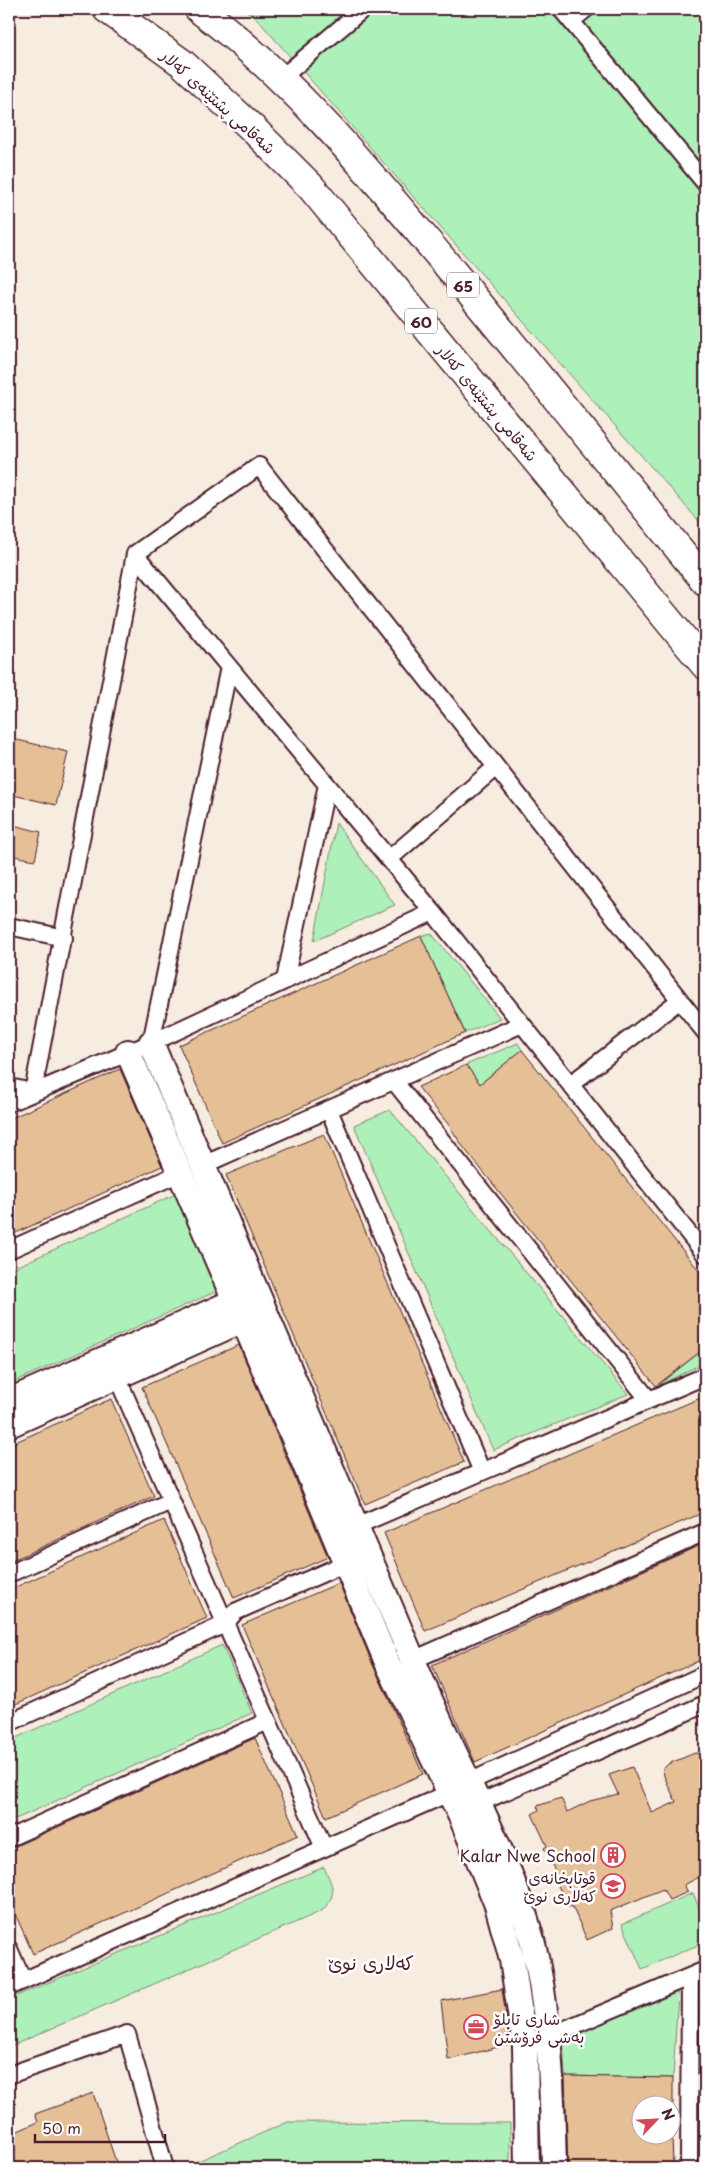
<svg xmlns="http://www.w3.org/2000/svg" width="714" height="2177" viewBox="0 0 714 2177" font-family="'Playpen Sans','Playpen Sans Arabic',sans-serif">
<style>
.green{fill:#adf0ba;stroke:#7c8872}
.building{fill:#e5bf96;stroke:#4a1f2b}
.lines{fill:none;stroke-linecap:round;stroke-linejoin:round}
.street-casing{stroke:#4a1f2b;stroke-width:20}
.secondary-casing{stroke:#4a1f2b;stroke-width:28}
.highway-casing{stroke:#4a1f2b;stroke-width:31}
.street{stroke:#fff;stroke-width:16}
.secondary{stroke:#fff;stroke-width:24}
.highway{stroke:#fff;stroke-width:28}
.labels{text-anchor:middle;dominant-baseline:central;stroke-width:5;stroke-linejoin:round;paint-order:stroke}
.shield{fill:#fff;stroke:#80626b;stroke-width:1}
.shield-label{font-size:15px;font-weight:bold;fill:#4a1f2b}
.street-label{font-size:16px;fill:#4a1f2b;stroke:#fff}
.poi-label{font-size:16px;fill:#4a1f2b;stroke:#fff;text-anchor:end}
.quarter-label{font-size:19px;fill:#4a1f2b;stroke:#fff}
</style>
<rect width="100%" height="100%" fill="#f7ece0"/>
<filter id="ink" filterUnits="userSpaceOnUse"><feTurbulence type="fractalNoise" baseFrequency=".02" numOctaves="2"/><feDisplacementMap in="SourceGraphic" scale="10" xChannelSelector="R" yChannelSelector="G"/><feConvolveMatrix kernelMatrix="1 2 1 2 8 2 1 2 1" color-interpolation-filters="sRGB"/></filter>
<g filter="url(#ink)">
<path class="green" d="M244,9h461v519l-448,-509z
M336,823l59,82 -81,36z
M431,933l69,85 -35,15 -44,-97z
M518,1043l4,7 -42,34 -14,-19z
M390,1110l238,284 -135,56 -139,-325z
M176,1194l41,97 -208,93v-114z
M705,1348v14l-49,25z
M222,1645l30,68 -243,109v-81z
M324,1867c9,21 14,26 -2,44l-313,136v-48z
M693,1893l12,29v20l-63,27 -20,-45z
M678,1992l-5,86 -108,-2 -2,-36z
M288,2122l222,1v45h-328z"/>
<path class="building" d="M9,738l59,14 -12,53 -47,-11z
M9,824l32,8 -6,28 -26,-5z
M421,936l44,97 -243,110 -43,-98z
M522,1050l183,228v70l-49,38 -192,-238 -16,-24 -30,-37 48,-22 14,19z
M120,1069l42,97 -153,70v-117z
M324,1134l140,328 -99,42 -139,-329z
M239,1345l89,212 -94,41 -92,-211z
M705,1396v116l-280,119 -41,-98z
M111,1399l43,97 -145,66v-117z
M164,1520l43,98 -198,89v-117z
M705,1543v115l-230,104 -43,-97z
M339,1583l34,82 50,109 -97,43 -84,-192z
M255,1738l43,97 -265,119 -24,-54v-51z
M695,1753l6,1 4,5v41l-4,3 4,10v61l-21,11 4,7 -19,8 -6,-11 -53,22 3,17 -26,12 -15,-34 -3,1 -13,-25 -2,-13 -10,-21 3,-2 -15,-32 7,-4 -2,-4 24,-8 6,14 23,-11 28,-7 -9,-19 23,-8 20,46 24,-11 -12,-26 -1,-7 5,-5z
M502,1989l8,55 -62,16 -7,-59z
M565,2076l108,2v26h-31v30h30l1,34h-105z
M93,2093l25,75h-109v-33l29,-13 -3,-8z"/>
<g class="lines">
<defs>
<path id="street" d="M561,9l144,174
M571,21l15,-12
M280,79l83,-70
M135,554l298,358 272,342
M389,859l107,-92
M9,926l55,12
M285,980l42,-195
M151,1043l78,-376
M394,1081l255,319
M571,1084l109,-84
M9,1087l24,5 102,-538 124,-88 446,566
M9,1103l142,-60 282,-131
M329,1110l153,362
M203,1165l319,-141
M9,1250l171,-77
M117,1377l207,471
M356,1526l349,-150
M9,1574l162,-73
M413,1660l292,-128
M9,1723l216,-99 10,-12 111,-49
M469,1782l236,-108
M479,1803l226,-99
M9,1838l259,-117
M9,1949l14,32
M9,1987l440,-194
M549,2036l156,-66
M9,2075l118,-41 38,134
M689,2168l1,-191"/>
<path id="secondary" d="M151,1043c81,189 162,378 241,568 18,43 36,86 56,128 31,65 65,131 84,201 19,76 20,151 22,228
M128,1052l167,389 91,219 76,159 35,86 15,55 13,86 2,122
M9,1401l226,-100
M9,1425l234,-105"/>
<path id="highway" d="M107,9l75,54 70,65 59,59 394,478
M199,9c98,73 175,169 253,262 85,103 169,206 253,310"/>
</defs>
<use href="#street" class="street-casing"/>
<use href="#secondary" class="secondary-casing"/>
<use href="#highway" class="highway-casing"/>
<use href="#street" class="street"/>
<use href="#secondary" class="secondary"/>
<use href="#highway" class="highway"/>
</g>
</g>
<defs>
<symbol id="building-ring" viewBox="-11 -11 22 22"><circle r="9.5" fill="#fff" stroke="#d1495b" stroke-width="1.5"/><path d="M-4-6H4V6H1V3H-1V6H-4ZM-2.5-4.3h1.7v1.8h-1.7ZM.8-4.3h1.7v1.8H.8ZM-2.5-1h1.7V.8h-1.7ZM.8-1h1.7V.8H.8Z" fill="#d1495b"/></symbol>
<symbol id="school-ring" viewBox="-11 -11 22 22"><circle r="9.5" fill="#fff" stroke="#d1495b" stroke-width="1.5"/><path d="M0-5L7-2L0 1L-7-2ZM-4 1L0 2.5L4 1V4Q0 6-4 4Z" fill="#d1495b"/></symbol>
<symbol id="office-ring" viewBox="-11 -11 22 22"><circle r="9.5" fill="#fff" stroke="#d1495b" stroke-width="1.5"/><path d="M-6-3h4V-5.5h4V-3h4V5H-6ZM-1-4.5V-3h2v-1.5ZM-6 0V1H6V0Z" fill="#d1495b"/></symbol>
</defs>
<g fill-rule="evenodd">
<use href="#building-ring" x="599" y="1841" width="28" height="28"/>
<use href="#school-ring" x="599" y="1872" width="28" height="28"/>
<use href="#office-ring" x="462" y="2013" width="28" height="28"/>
</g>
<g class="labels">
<g class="shield">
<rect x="447" y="272.5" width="32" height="25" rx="4"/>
<rect x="405" y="308.5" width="32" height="25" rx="4"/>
</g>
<g class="shield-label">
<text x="463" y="285">65</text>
<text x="421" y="321">60</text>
</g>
<g class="street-label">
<text transform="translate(219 101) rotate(42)">شەقامی پشتێنەی کەلار</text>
<text transform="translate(488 402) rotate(50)">شەقامی پشتێنەی کەلار</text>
</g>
<g class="poi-label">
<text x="596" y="1855">Kalar Nwe School</text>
<text x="596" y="1877">قوتابخانەی<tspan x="596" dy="18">کەلاری نوێ</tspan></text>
<text x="494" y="2018" text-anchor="start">شاری تابلۆ<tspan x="494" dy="18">بەشی فرۆشتن</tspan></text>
</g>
<g class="quarter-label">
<text x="371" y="1962">کەلاری نوێ</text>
</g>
</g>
<rect width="714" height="2177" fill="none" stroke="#fff" stroke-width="30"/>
<rect x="15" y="15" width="684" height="2147" fill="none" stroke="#4a1f2b" stroke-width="2" filter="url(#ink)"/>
<g transform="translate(656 2120) rotate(65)"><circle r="24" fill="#ffffff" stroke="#b7a5aa"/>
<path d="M0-4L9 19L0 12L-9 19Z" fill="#d1495b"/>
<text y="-8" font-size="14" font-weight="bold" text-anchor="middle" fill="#4a1f2b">N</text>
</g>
<path d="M35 2134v8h130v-8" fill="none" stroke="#4a1f2b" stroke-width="2.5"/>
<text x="42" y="2134" font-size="15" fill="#4a1f2b" stroke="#ffffff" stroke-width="4" paint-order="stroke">50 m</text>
</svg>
